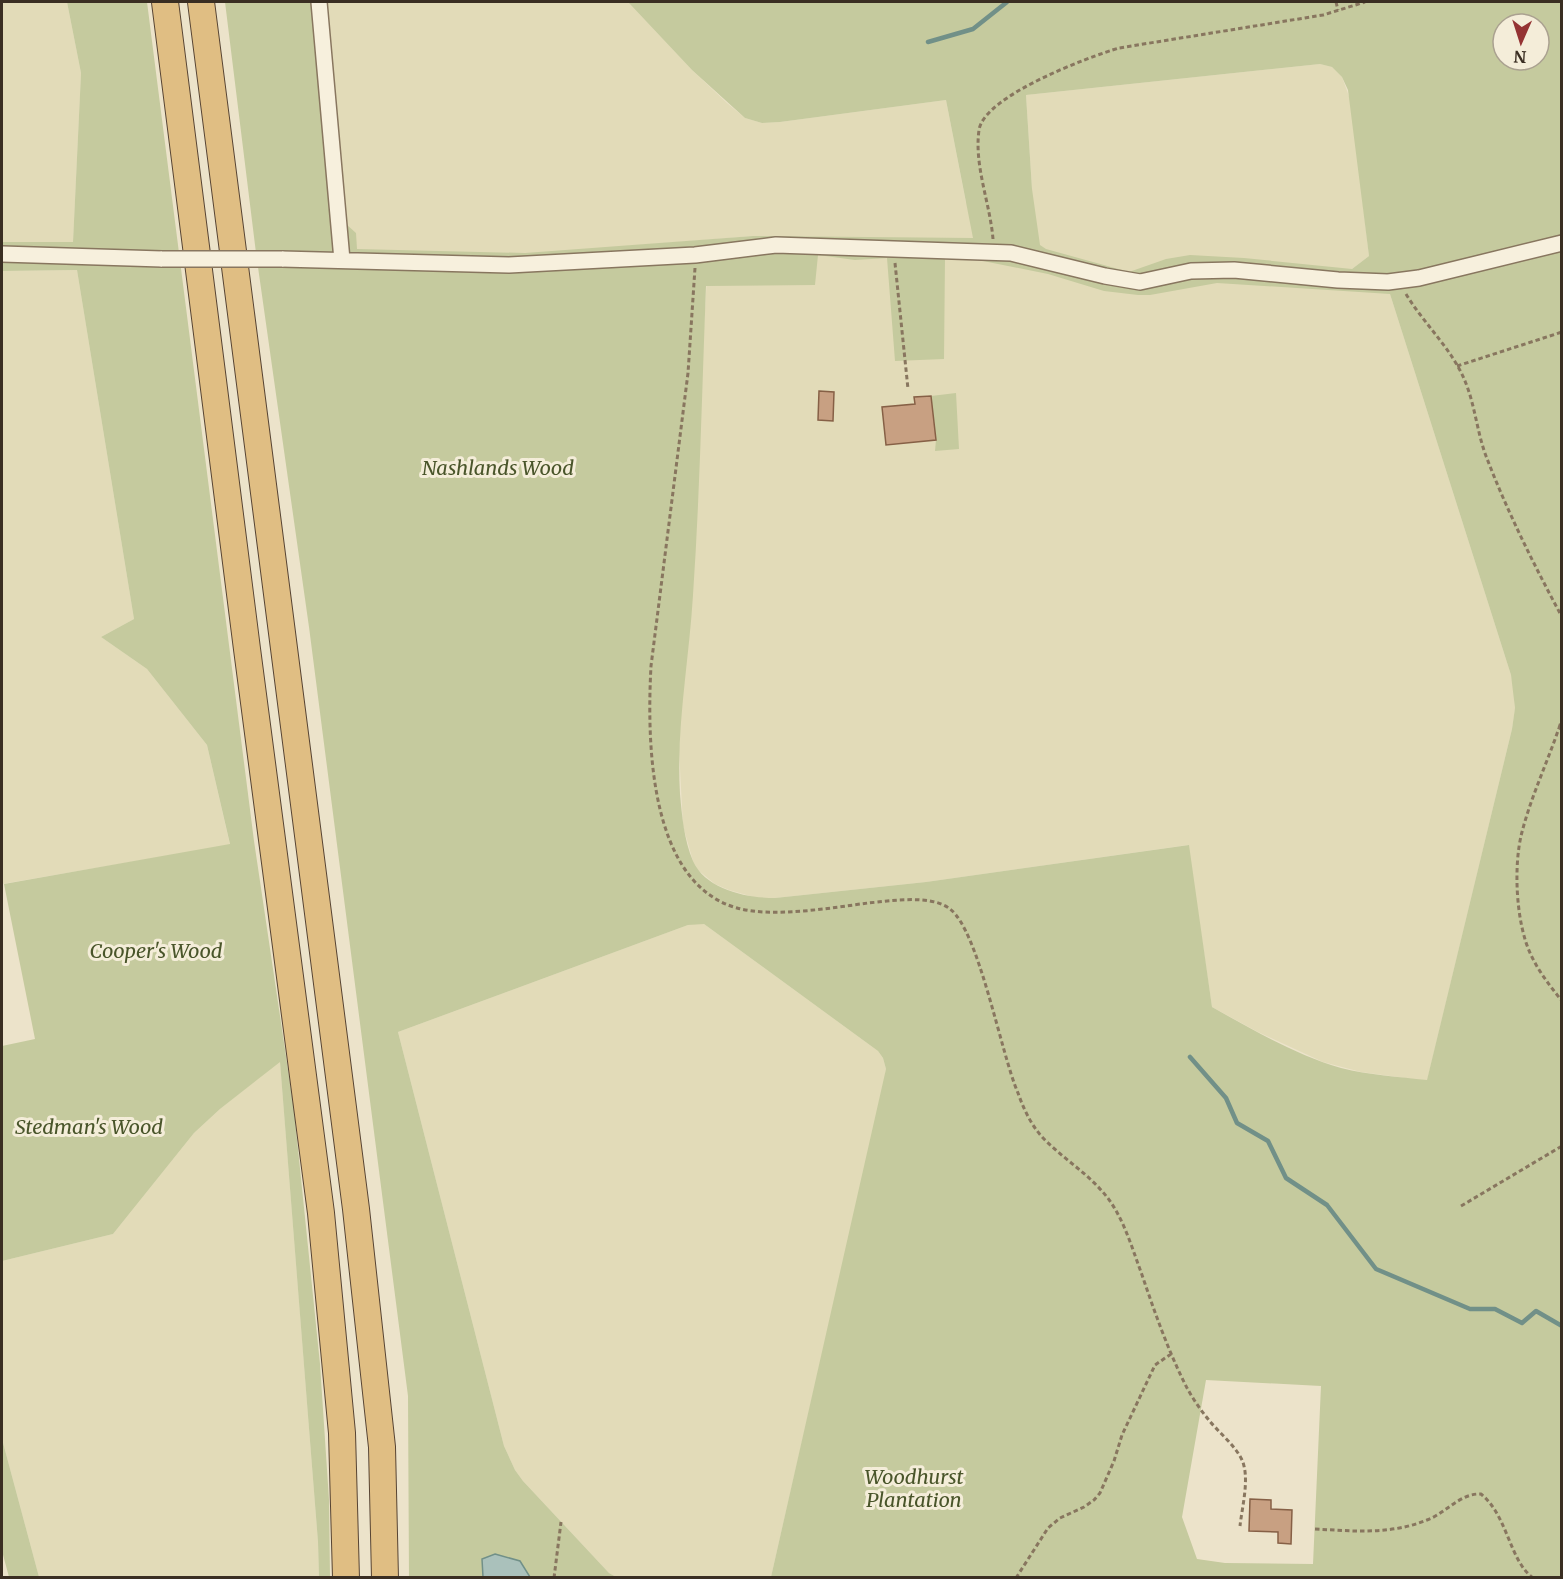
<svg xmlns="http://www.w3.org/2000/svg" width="1563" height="1579" viewBox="0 0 1563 1579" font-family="Merriweather,serif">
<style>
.farmland{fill:#e2dbb8}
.green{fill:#c5ca9e;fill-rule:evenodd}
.water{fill:#aac1bb;stroke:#719088;stroke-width:1.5}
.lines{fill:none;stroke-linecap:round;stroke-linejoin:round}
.stream{stroke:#719088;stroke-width:4.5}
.building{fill:#c8a082;stroke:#866046;stroke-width:1.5}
.minor-casing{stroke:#88765f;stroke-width:18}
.trunk-casing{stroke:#574433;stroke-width:28}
.path{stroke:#88765f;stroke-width:3;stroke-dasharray:4.5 3;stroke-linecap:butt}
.minor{stroke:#f7f0dd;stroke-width:15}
.trunk{stroke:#e0be83;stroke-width:26}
.minor-bridge-casing{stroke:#88765f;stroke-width:18;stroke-linecap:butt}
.minor-bridge{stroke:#f7f0dd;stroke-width:15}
.labels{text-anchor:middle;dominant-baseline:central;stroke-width:6;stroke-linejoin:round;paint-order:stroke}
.park-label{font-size:20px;font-style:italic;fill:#49552a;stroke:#f4edd9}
</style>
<rect width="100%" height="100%" fill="#ece3ca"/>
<path class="farmland" d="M2,2h65l14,71 -8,170 -71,-1z
M319,2h309l64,68 35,33 18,15 17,5 18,-1 166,-22 20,103 66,-14 -6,-94 294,-31 12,3 10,10 9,25 18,154 -17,13 38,25 121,381 3,15 1,19 -3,20 -85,352 -66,-9 -38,-10 -65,-30 -46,-25 -24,-162 -262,37 -151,16h-18l-28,-8 -14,-6 -17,-14 -5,-9 -10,-35 -4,-77 29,-489 265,-21 -220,-3 -188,15 -56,14 -167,-5z
M77,270l57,349 -33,18 46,32 60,76 23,100 -228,39v-613z
M697,923l7,1 174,127 5,7 3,11 -1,10 -114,498h-155l-7,-4 -86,-92 -8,-11 -11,-24 -106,-414 290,-107z
M280,1061l38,481 1,35h-280l-37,-138v-178l111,-27 81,-101 26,-24z"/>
<path class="green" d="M67,2h80l107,839 40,269 26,254 9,136 1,77h-11l-1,-35 -38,-480 -60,47 -26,24 -81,101 -111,27v-215l33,-7 -31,-155 226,-40 -23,-99 -60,-76 -46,-32 33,-18 -57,-349 -75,1v-29h71l8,-169z
M225,2h101l20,222 10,9 1,16 168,4 228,-17 220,2 -27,-138 -166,22 -18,1 -17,-5 -53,-48 -64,-68h933v1575h-790l115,-508 -3,-11 -5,-7 -174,-127 -16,1 -290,107 106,414 11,24 8,11 86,92 7,4h-207l-1,-181 -99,-769 -53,-374zM1503,24h36v36h-36zM1320,64l12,3 10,10 6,13 21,166 -17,13 -108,-11 -54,-3 -24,4 -37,13 -83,-23 -6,-4 -8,-56 -6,-94zM818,255l37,5 32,-2 8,103 49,-2 1,-101 33,2 70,14 56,17 34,4h12l67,-12 173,11 121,381 4,33 -3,21 -85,351c-28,-3 -58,-5 -86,-12 -45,-13 -88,-38 -129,-61l-23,-162 -263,37 -151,16c-28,0 -69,-8 -82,-37 -9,-21 -11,-45 -13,-67 -4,-67 9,-132 13,-199 7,-103 9,-206 13,-309l109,-1zM1206,1380l115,6 -8,178 -88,-1 -28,-4 -15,-42z
M956,393l3,56 -24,2 1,-11 -5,-44z
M2,1439l33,123 4,15h-30l-7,-26z"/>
<path class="water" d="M495,1554l25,7 10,16h-47l-1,-18z"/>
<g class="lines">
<path class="stream" d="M928,42l45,-13 34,-27
M1190,1057l36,41 11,25 31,18 18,37 41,27 49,64 94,40h25l27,14 14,-12 26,15"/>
</g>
<path class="building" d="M819,391l15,1 -1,29 -15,-1z
M931,396l5,44 -50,5 -4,-38 33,-3 -1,-7z
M1250,1499l21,1v9l21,1 -1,34 -13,-1v-11l-29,-1z"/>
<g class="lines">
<defs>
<path id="minor" d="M319,2l23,258
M2,254l160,5
M282,259l227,6 186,-10 81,-10 235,8 94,23 35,6 51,-11 43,-1 104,10 50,2 31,-4 143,-35"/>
<path id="trunk" d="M165,2l82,647 74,564 21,220 4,145
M201,2l155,1207 26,238 3,131"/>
</defs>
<use href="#minor" class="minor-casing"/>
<use href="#trunk" class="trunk-casing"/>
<path class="path" d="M1336,2l2,8
M993,239c-3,-36 -19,-73 -14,-109 5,-34 109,-73 140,-82l204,-33 42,-13
M895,263l13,126
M695,268l-7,105 -37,293c-4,74 -3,217 86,242 36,10 93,0 131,-5 23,-2 63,-9 82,6 29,22 51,145 68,184 6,17 14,34 27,47 21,21 47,36 65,61 15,22 22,47 31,71 13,38 26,76 44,112 6,12 14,24 23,35 10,13 27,26 34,41 8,18 0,47 -2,66
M1406,294c18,30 46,55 59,87 10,24 12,51 21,75 21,55 48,109 76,161
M1457,366l105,-34
M1559,728l3,-9
M1562,729l-3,-1c-12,35 -28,69 -37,104 -9,34 -6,92 9,123 8,17 19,31 31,46
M1461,1206l101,-60
M1315,1529c38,2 75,6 112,-9 19,-7 33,-27 54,-26 27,22 28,66 52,84
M554,1578l7,-56
M1016,1578l32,-50 12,-10 24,-11 10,-7 6,-7 14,-32 8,-26 33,-70 16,-11"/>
<use href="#minor" class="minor"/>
<use href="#trunk" class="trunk"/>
<defs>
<path id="minor-bridge" d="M162,259h120"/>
</defs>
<use href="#minor-bridge" class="minor-bridge-casing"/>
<use href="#minor-bridge" class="minor-bridge"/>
</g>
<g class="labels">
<g class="park-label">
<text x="498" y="467">Nashlands Wood</text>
<text x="156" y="950">Cooper's Wood</text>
<text x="89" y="1126">Stedman's Wood</text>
<text x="914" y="1476">Woodhurst<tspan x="914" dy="23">Plantation</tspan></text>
</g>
</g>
<rect width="1563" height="1579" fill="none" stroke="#3a2e22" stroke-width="6"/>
<g transform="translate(1521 42) rotate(183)"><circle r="28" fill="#f4edd9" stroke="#aaa190" stroke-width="1.5"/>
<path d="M0-4.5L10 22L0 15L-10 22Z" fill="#943333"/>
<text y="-9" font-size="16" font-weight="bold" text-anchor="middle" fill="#3a2e22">N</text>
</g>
</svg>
